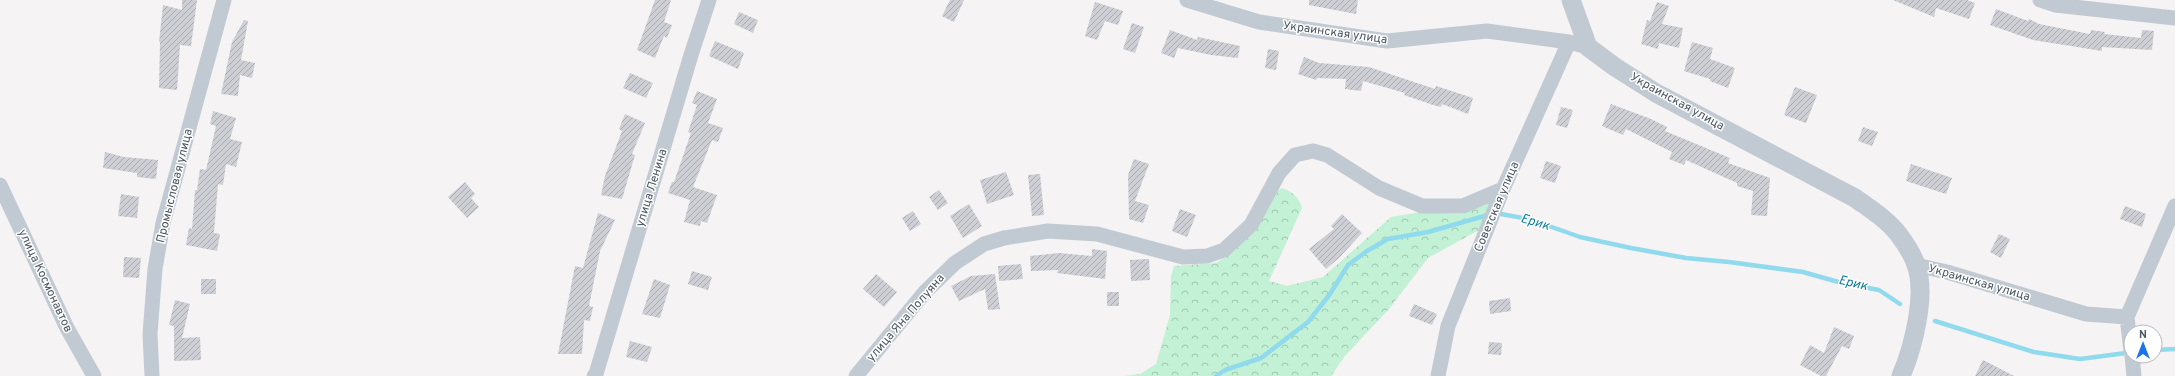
<svg xmlns="http://www.w3.org/2000/svg" width="2175" height="376" viewBox="0 0 2175 376" font-family="Overpass,sans-serif">
<style>
.forest{fill:url(#forest-crowns)}
.lines{fill:none;stroke-linecap:round;stroke-linejoin:round}
.stream{stroke:#90daee;stroke-width:4.5}
.building{fill:url(#building-hatch)}
.minor{stroke:#c1cad2;stroke-width:15}
.tertiary{stroke:#c1cad2;stroke-width:19}
.labels{text-anchor:middle;dominant-baseline:central;stroke-width:3;stroke-linejoin:round;paint-order:stroke}
.street-label{font-size:12px;fill:#4a5661;stroke:#fff}
.water-label{font-size:13px;font-style:italic;fill:#0c7c9b;stroke:#fff}
</style>
<defs>
<pattern id="forest-crowns" width="20" height="18" patternUnits="userSpaceOnUse"><rect width="20" height="18" fill="#c3f1d5"/><path d="M2 6a3 3 0 1 1 6 0M12 15a3 3 0 1 1 6 0" fill="none" stroke="#a0c6b0"/></pattern>
<pattern id="building-hatch" width="6" height="6" patternUnits="userSpaceOnUse"><rect width="6" height="6" fill="#cdcfd5"/><path d="M-1 1l2-2M0 6l6-6M5 7l2-2" fill="none" stroke="#a8abb0"/></pattern>
</defs>
<rect width="100%" height="100%" fill="#f5f3f3"/>
<path class="forest" d="M1282,188c11,4 16,8 20,20l-33,73 18,5 36,-9 68,-60 30,-5 41,2 33,-14 -16,30 -51,28 -39,51 -44,47 -14,20h-207l16,-2 16,-10 14,-49 1,-39 3,-10 42,-3 9,-6 48,-64z"/>
<g class="lines">
<path class="stream" d="M1495,213l34,6 51,18 51,11 55,10 43,4 74,10 39,11 37,7 21,14
M1935,321l99,31 46,7 46,-6
M2155,350l20,-1
M1216,376l9,-6 36,-12 47,-36 22,-28 18,-29 19,-14 21,-12 40,-7 60,-17"/>
</g>
<path class="building" d="M182,0h15l-6,46 -11,-1 -3,45 -18,-2 1,-46h-1l4,-37 19,5z
M655,0h16l-7,22 8,3 -5,13 -3,-2 -9,22 -18,-8z
M950,0h14l-10,22 -12,-6z
M1309,0h49l-2,14 -47,-9z
M1893,0h74l8,3 -6,16 -33,-11 -2,9z
M1095,2l28,9 -5,14 -13,-4 -8,19 -12,-4z
M1657,2l12,4 -7,18 21,4 -4,20 -20,-5 -1,6 -17,-5 6,-24 3,1z
M1996,9l32,12 1,-2 10,5 51,10 1,-4 14,2 -1,2 37,4 1,-8 12,1 -2,19 -50,-3v4l-69,-11 -43,-15z
M739,12l19,8 -5,13 -19,-9z
M244,20l4,1 -7,39 14,3 -3,15 -12,-3 -2,21 -17,-2 11,-52z
M1132,23l12,4 -9,26 -12,-4z
M1170,30l27,10 1,-3 42,9 -2,12 -27,-3 -33,-7 -4,10 -13,-5z
M715,41l29,12 -6,16 -29,-13z
M1692,42l21,6 -3,11 25,9 -7,20 -18,-7v-2l-26,-8z
M1268,49l11,2 -3,19 -11,-2z
M1304,57l15,6 50,4 66,22 1,-3 37,12 -5,16 -26,-10 -1,3 -8,-2 -29,-10 1,-2 -42,-12 -2,10 -16,-2 1,-10 -29,-1 -1,2 -18,-6z
M630,73l23,10 -7,15 -23,-10z
M1795,87l22,8 -11,28 -22,-8z
M697,91l20,8 -9,24 15,5 -5,14 -6,-2 -19,47 24,8 -10,28 -6,-2 -1,5 -16,-4 6,-22 -22,-7 4,-11h2l17,-49 -3,-1 9,-27 -5,-2z
M1611,104l40,15 16,8 -2,4 65,27 -2,5 42,15 -3,38 -16,-1 2,-24 -16,-5v-3l-51,-23 -2,5 -15,-6 3,-7 -46,-23 -3,6 -21,-9z
M1561,107l12,3 -6,18 -11,-3z
M213,111l23,7 -6,21 12,3 -6,25 -10,-3 -3,21 -5,-1 -4,49 6,1 -3,17 -31,-6 3,-17 3,1 3,-39h2l3,-21 6,1 10,-44 -6,-2z
M625,114l20,9 -13,31 3,1 -13,44 -21,-4 4,-19 17,-45 -3,-2z
M1863,127l15,5 -6,14 -14,-5z
M105,152l19,5 34,3 -2,19 -19,-2v-4l-34,-5z
M1134,159l15,5 -14,37 14,4 -6,18 -14,-4 -1,-44z
M1546,161l15,5 -6,17 -15,-5z
M1911,164l41,14 -6,16 -40,-13z
M1006,172l8,23 -27,9 -7,-24z
M1040,174l4,41 -12,1 -4,-41z
M465,182l10,12 -4,4 8,9 -12,11 -19,-21z
M939,190l9,13 -10,7 -9,-13z
M121,194l18,3 -2,21 -19,-2z
M969,204l13,22 -19,12 -13,-22z
M2125,206l21,8 -4,13 -22,-8z
M1180,209l16,6 -9,22 -15,-6z
M913,211l8,13 -11,7 -8,-13z
M598,213l17,7 -15,31 -11,55 4,1 -3,14 -6,-1 -2,34h-24l17,-88 8,2z
M1342,214l20,19 -23,25 -13,11 -17,-20 25,-20 -3,-3z
M1999,234l11,5 -9,19 -11,-6z
M1092,249l15,2 -2,28 -48,-6 1,-3 -27,1 -1,-15 29,-3 33,3z
M124,257l17,1 -2,20 -16,-1z
M1149,259l1,21 -19,1 -1,-21z
M1021,264l2,15 -24,2 -1,-15z
M692,271l20,6 -4,13 -20,-6z
M876,274l21,18 -13,15 -21,-18z
M995,274l5,35 -12,1 -3,-21 -26,12 -8,-15 20,-10z
M201,279h15v15h-15z
M654,279l16,6 -10,33 -18,-4z
M1107,292h12v14h-12z
M1510,298l1,13 -21,3 -1,-13z
M175,300l15,4 -8,34 18,-1 1,23 -27,1v-35l-5,-1z
M1414,304l23,10 -5,11 -23,-9z
M1834,327l20,9 -5,13 -7,-3 -16,30h-5l-21,-11 10,-20 14,8z
M630,341l22,6 -5,15 -21,-5z
M1489,342l13,1 -1,12 -13,-1z
M1983,360l31,16h-39z"/>
<g class="lines">
<path class="minor" d="M1187,0l72,22 128,19 100,-10 82,11 19,5
M2040,0l15,5 120,13
M0,185l67,143 27,48
M1916,265l31,7 139,42 41,3
M2131,351l-4,-34 48,-111
M2132,356l2,20
M152,376l-2,-42 5,-65 8,-46 61,-223
M594,376l2,-2 95,-319 18,-55
M856,376l68,-83 31,-30 29,-19 20,-6 44,-7 49,3 86,23 24,-1 17,-6 27,-25 28,-52 16,-18 18,-4 14,4 52,33 43,18h41l40,-17
M1438,376l10,-50 55,-137 66,-147"/>
<path class="tertiary" d="M1571,0l17,47 27,20 41,26 199,105c15,11 33,22 44,37 6,8 14,20 17,30 11,29 -3,83 -15,111"/>
</g>
<g class="labels">
<g class="street-label">
<text transform="translate(1335 33) rotate(8)">Украинская улица</text>
<text transform="translate(1677 102) rotate(29)">Украинская улица</text>
<text transform="translate(175 186) rotate(-76)">Промысловая улица</text>
<text transform="translate(652 188) rotate(-73)">улица Ленина</text>
<text transform="translate(1497 207) rotate(-67)">Советская улица</text>
<text transform="translate(45 281) rotate(65)">улица Космонавтов</text>
<text transform="translate(1979 283) rotate(16)">Украинская улица</text>
<text transform="translate(906 318) rotate(-49)">улица Яна Полуяна</text>
</g>
<g class="water-label">
<text transform="translate(1535 223) rotate(16)">Ерик</text>
<text transform="translate(1853 284) rotate(13)">Ерик</text>
</g>
</g>
<g transform="translate(2143 344)"><circle r="19" fill="#ffffff" stroke="#b7bbc0"/>
<path d="M0-3L7 15L0 10L-7 15Z" fill="#1a73e8"/>
<text y="-6" font-size="11" font-weight="bold" text-anchor="middle" fill="#4a5661">N</text>
</g>
</svg>
